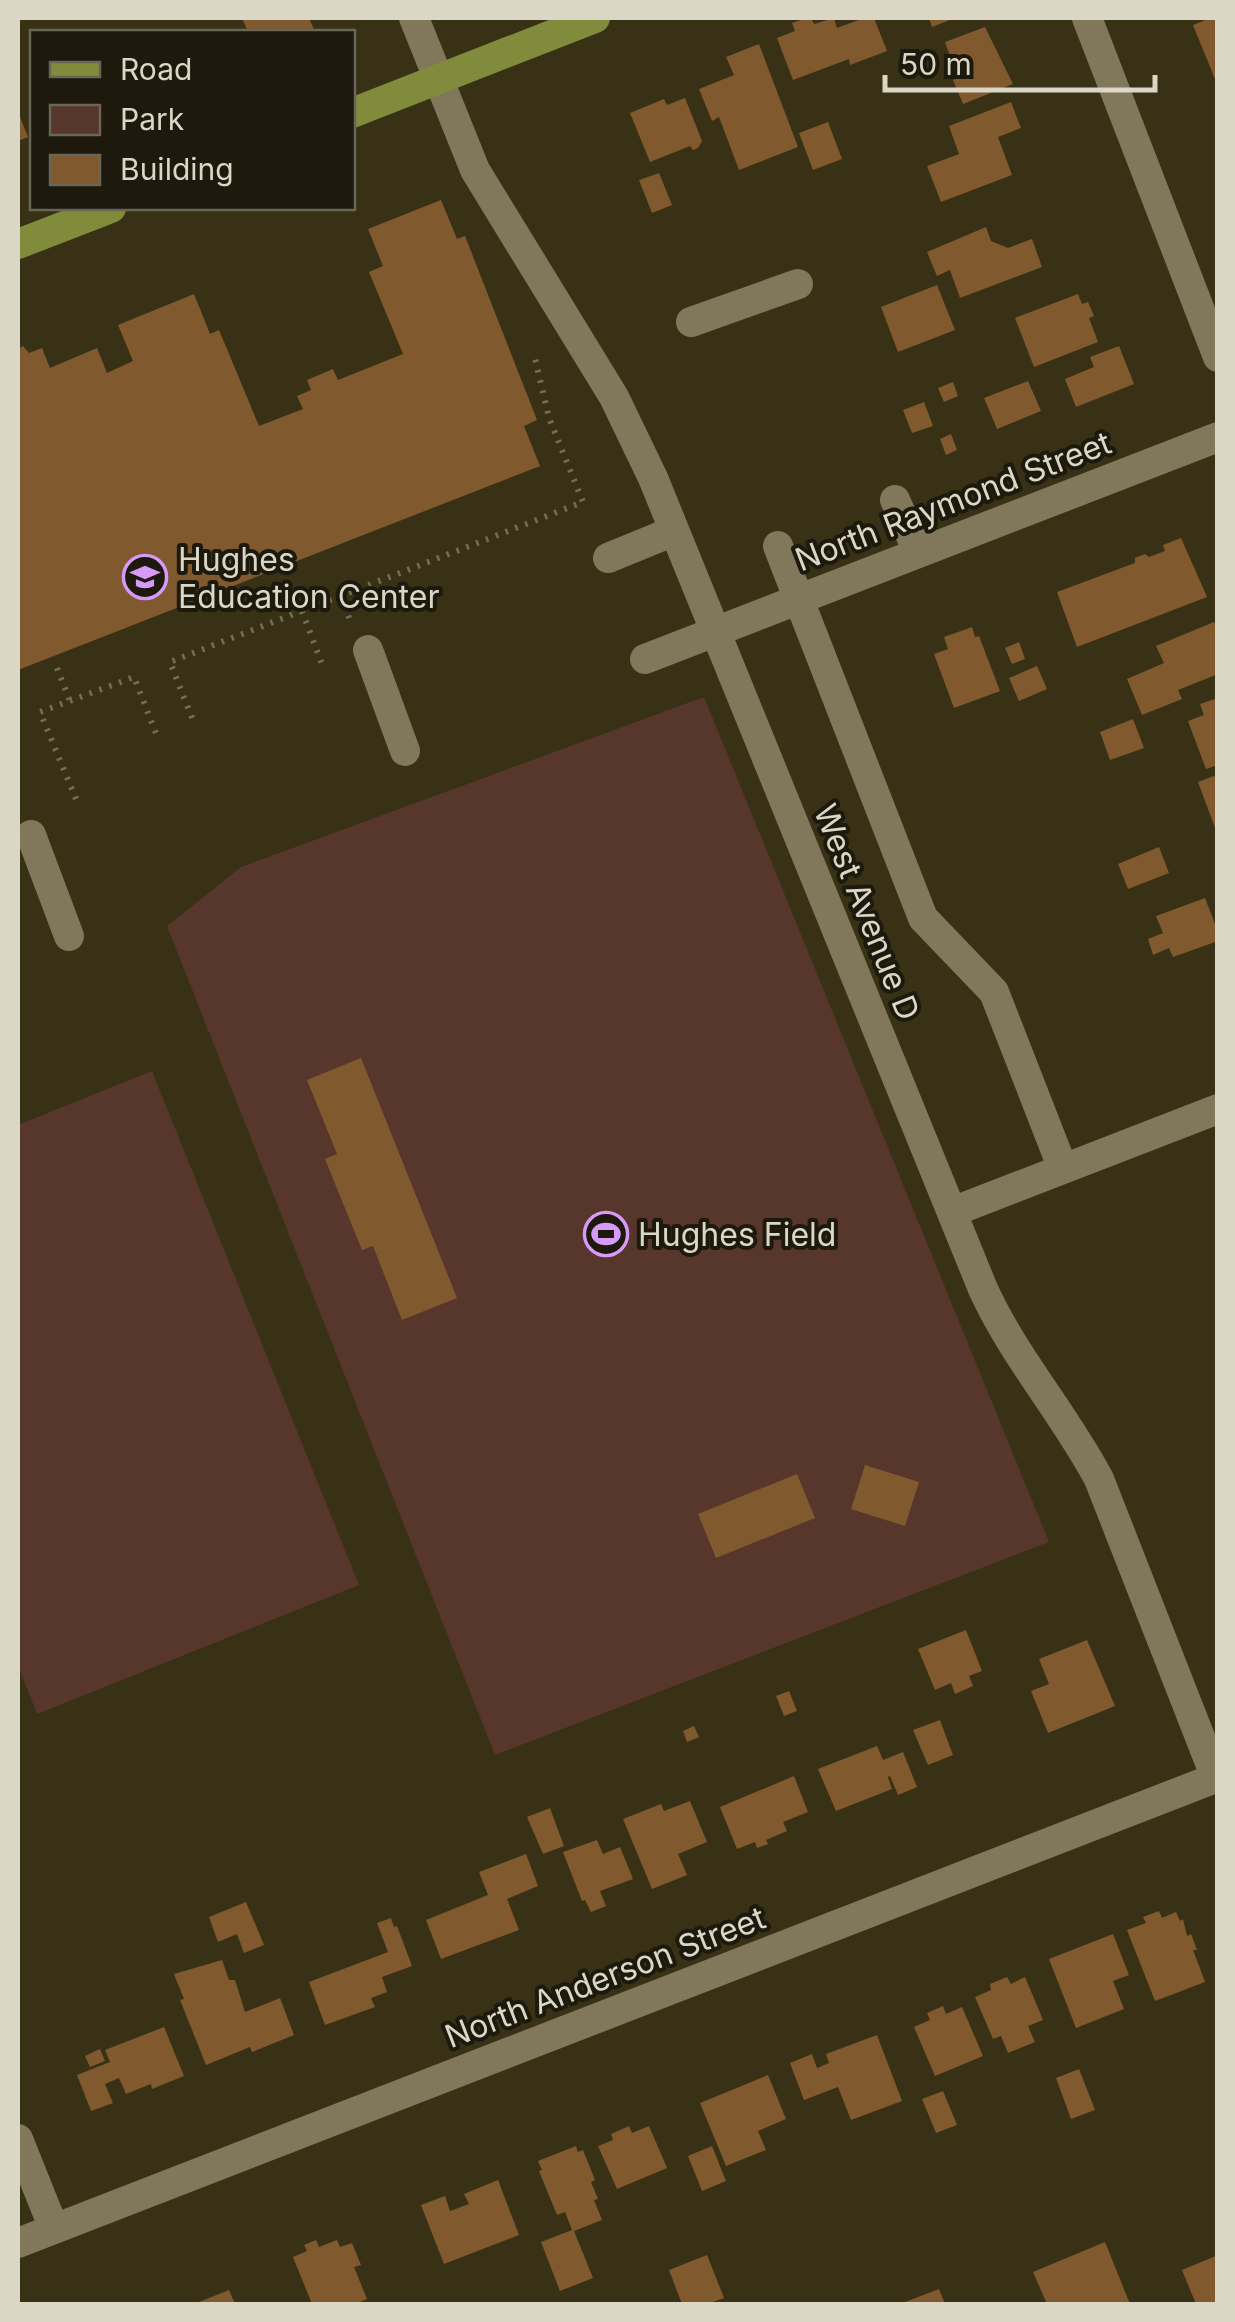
<svg xmlns="http://www.w3.org/2000/svg" width="1235" height="2322" viewBox="0 0 1235 2322" font-family="Inter,sans-serif">
<style>
.green{fill:#57362c}
.building{fill:#81592e}
.lines{fill:none;stroke-linecap:round;stroke-linejoin:round}
.path{stroke:#746e56;stroke-width:6;stroke-dasharray:2.5 8;stroke-linecap:butt}
.minor{stroke:#81785b;stroke-width:30}
.major{stroke:#808c3c;stroke-width:30}
.labels{text-anchor:middle;dominant-baseline:central;stroke-width:8;stroke-linejoin:round;paint-order:stroke}
.street-label{font-size:32px;fill:#dbd7c7;stroke:#1d190d}
.poi-label{font-size:32px;fill:#dbd7c7;stroke:#1d190d;text-anchor:start}
</style>
<rect width="100%" height="100%" fill="#393115"/>
<path class="green" d="M704,697l345,845 -554,213 -328,-829 74,-59z
M152,1071l207,514 -322,129 -19,-49v-540z"/>
<path class="building" d="M242,18h67l6,14h-67z
M807,18h4l3,6 20,-6 3,10 27,-10h10l13,33 -37,14 -1,-6 -56,21 -16,-42 18,-7 -3,-8z
M929,18h26l-23,9z
M1211,18h7l-1,66 -24,-59z
M985,27l28,57 -50,20 -10,-24 5,-2 -13,-36z
M759,44l39,103 -59,23 -20,-53 -7,4 -13,-32 35,-14 -8,-18z
M685,98l17,43 -4,7 -5,2 -3,-4 -40,16 -20,-49 34,-14 3,6z
M1011,102l10,26 -23,9 14,38 -71,27 -14,-36 32,-12 -10,-28z
M18,112l10,25 -10,4z
M828,122l14,37 -29,11 -14,-37z
M659,173l13,32 -20,8 -13,-33z
M441,200l16,39 8,-3 72,184 -13,6 16,40 -522,204v-321l5,-3 6,7 13,-5 8,20 47,-20 10,25 26,-12 -15,-36 76,-31 16,40 9,-4 40,96 44,-17 -6,-13 14,-6 -4,-10 26,-11 5,11 65,-26 -34,-82 14,-6 -15,-37z
M986,227l5,14 17,7 24,-9 10,28 -82,31 -10,-28 -13,6 -10,-24z
M937,285l18,45 -57,22 -17,-45z
M1078,294l4,10 6,-2 6,14 -5,2 9,24 -64,25 -19,-49z
M1119,346l15,38 -58,23 -11,-28 29,-12 -4,-10z
M1028,381l13,30 -44,18 -13,-31z
M953,382l5,14 -14,6 -6,-14z
M924,402l9,24 -21,7 -9,-23z
M951,434l6,16 -11,5 -6,-16z
M1181,538l26,59 -130,50 -20,-55 78,-29v-5l10,-4 4,3 16,-6 -2,-6z
M1214,622l4,8v44l-40,16 4,9 -40,16 -15,-36 37,-16 -8,-17z
M972,627l3,10 4,-1 21,55 -46,17 -20,-54 14,-5 -4,-12z
M1019,642l6,17 -13,5 -7,-16z
M1037,666l10,23 -28,12 -10,-23z
M1218,698v67l-12,4 -18,-48 16,-6 -4,-11z
M1133,719l11,29 -34,12 -10,-28z
M1214,776l4,4 -1,53 -19,-51z
M1159,847l10,26 -41,16 -10,-25z
M1205,898l13,34v9l-45,16 -4,-9 -16,7 -5,-16 15,-6 -7,-17z
M361,1058l96,240 -55,22 -29,-74 -11,4 -37,-91 12,-5 -30,-74z
M865,1465l54,17 -14,44 -54,-17z
M797,1474l18,44 -99,40 -18,-44z
M966,1630l16,41 -13,5 4,10 -18,8 -4,-11 -16,7 -17,-41z
M1087,1640l28,66 -67,27 -17,-42 18,-7 -10,-25z
M789,1691l8,20 -13,5 -8,-20z
M940,1720l13,35 -25,10 -15,-35z
M694,1726l5,11 -12,5 -4,-11z
M877,1746l6,14 20,-8 14,35 -19,8 -8,-19 -2,1 4,12 -56,22 -18,-42z
M794,1776l14,36 -25,10 4,9 -21,9 2,4 -11,4 -2,-6 -18,7 -17,-42z
M690,1801l17,41 -29,12 9,21 -35,14 -29,-70 38,-15 3,7z
M550,1808l14,38 -21,8 -16,-37z
M597,1840l6,14 17,-7 13,32 -33,12 6,15 -15,6 -6,-12 -3,1 -19,-49z
M526,1854l12,32 -31,13 12,31 -78,29 -15,-39 62,-25 -9,-23z
M246,1902l18,43 -20,8 -7,-19 -19,8 -9,-25z
M1159,1911l3,7 14,-6 4,9 3,-2 4,17 4,-2 6,16h-4l12,32 -50,19 -28,-71 19,-7 -3,-6z
M391,1918l3,9 3,-1 15,40 -30,11 5,15 -16,6 4,9 -50,18 -16,-43 79,-30 -11,-29z
M1113,1934l16,41 -16,6 11,28 -48,19 -27,-69z
M222,1960l7,20h6l10,32 35,-14 14,37 -42,17 -2,-5 -44,18 -26,-65 4,-1 -10,-25z
M1007,1977l4,7 14,-7 18,43 -15,6 7,16 -27,11 -7,-17 -8,3 -18,-42 16,-7 -1,-6z
M943,2006l3,8 16,-7 21,49 -48,20 -21,-49 16,-7 -3,-7z
M164,2027l20,49 -32,13 -1,-5 -25,10 -7,-16 -14,6 8,19 -22,8 -14,-36 33,-13 -5,-12z
M877,2035l25,66 -51,19 -13,-33 -34,13 -14,-37 22,-9 5,14 12,-5 -3,-9z
M100,2049l5,12 -15,6 -5,-11z
M1079,2069l16,41 -24,9 -15,-41z
M768,2075l18,44 -28,12 8,19 -40,16 -26,-63z
M943,2091l14,34 -21,8 -14,-34z
M629,2126l3,7 17,-7 18,42 -50,21 -19,-43 15,-6 -2,-6z
M576,2146l2,6 5,-2 12,30 -4,2 7,17 -4,1 8,20 -28,11 19,47 -33,13 -19,-49 31,-12 -7,-18 -8,3 -18,-44 3,-1 -4,-9z
M712,2146l14,35 -24,10 -14,-35z
M498,2180l21,55 -75,29 -23,-59 24,-9 5,15 19,-7 -5,-10z
M316,2240l3,7 18,-7 3,7 12,-4 9,22 -7,2 13,32 -12,5h-43l-19,-47 14,-6 -3,-6z
M1105,2242l25,62h-83l-14,-32z
M707,2255l17,43 -17,6h-25l-13,-34z
M1218,2255v49h-22l-14,-34z
M939,2289l6,15h-45z
M229,2290l6,14h-41z"/>
<g class="lines">
<path class="path" d="M341,596l10,27
M302,611l21,56
M57,668l13,33
M192,718l-22,-56 413,-160 -34,-84 -15,-64
M76,799l-36,-87 94,-35 23,59"/>
<path class="minor" d="M414,18l61,152 139,227 39,81 330,811c31,68 81,124 116,190l117,299
M1087,18l131,339
M691,322l107,-38
M895,500l23,52
M778,546l145,372 71,74 69,177
M608,558l66,-27
M368,650l37,101
M645,659l573,-222
M31,835l38,101
M952,1212l266,-103
M18,2139l36,90
M18,2243l1200,-466"/>
<path class="major" d="M352,113l243,-95
M18,244l93,-36"/>
</g>
<defs>
<symbol id="school-ring" viewBox="-11 -11 22 22"><circle r="9.5" fill="#1d190d" stroke="#d89af8" stroke-width="1.5"/><path d="M0-5L7-2L0 1L-7-2ZM-4 1L0 2.5L4 1V4Q0 6-4 4Z" fill="#d89af8"/></symbol>
<symbol id="stadium-ring" viewBox="-11 -11 22 22"><circle r="9.5" fill="#1d190d" stroke="#d89af8" stroke-width="1.5"/><path d="M0-5a6.5 5 0 1 0 0 10a6.5 5 0 1 0 0-10ZM-3.5-1.8h7v3.6h-7Z" fill="#d89af8"/></symbol>
</defs>
<g fill-rule="evenodd">
<use href="#school-ring" x="120" y="552" width="50" height="50"/>
<use href="#stadium-ring" x="581" y="1209" width="50" height="50"/>
</g>
<g class="labels">
<g class="street-label">
<text transform="translate(953 501) rotate(-21)">North Raymond Street</text>
<text transform="translate(867 912) rotate(68)">West Avenue D</text>
<text transform="translate(605 1977) rotate(-21)">North Anderson Street</text>
</g>
<g class="poi-label">
<text x="178" y="559">Hughes<tspan x="178" dy="37">Education Center</tspan></text>
<text x="638" y="1234">Hughes Field</text>
</g>
</g>
<rect width="1235" height="2322" fill="none" stroke="#dbd7c7" stroke-width="40"/>
<rect x="30" y="30" width="325" height="180" fill="#1d190d" stroke="#696557" stroke-width="2.5"/>
<rect x="50" y="62" width="50" height="15" fill="#808c3c" stroke="#696557" stroke-width="2.5"/>
<text x="120" y="80" font-size="30" fill="#dbd7c7">Road</text>
<rect x="50" y="105" width="50" height="30" fill="#57362c" stroke="#696557" stroke-width="2.5"/>
<text x="120" y="130" font-size="30" fill="#dbd7c7">Park</text>
<rect x="50" y="155" width="50" height="30" fill="#81592e" stroke="#696557" stroke-width="2.5"/>
<text x="120" y="180" font-size="30" fill="#dbd7c7">Building</text>
<path d="M885 75v15h270v-15" fill="none" stroke="#dbd7c7" stroke-width="5"/>
<text x="900" y="75" font-size="30" fill="#dbd7c7" stroke="#1d190d" stroke-width="8" paint-order="stroke">50 m</text>
</svg>
